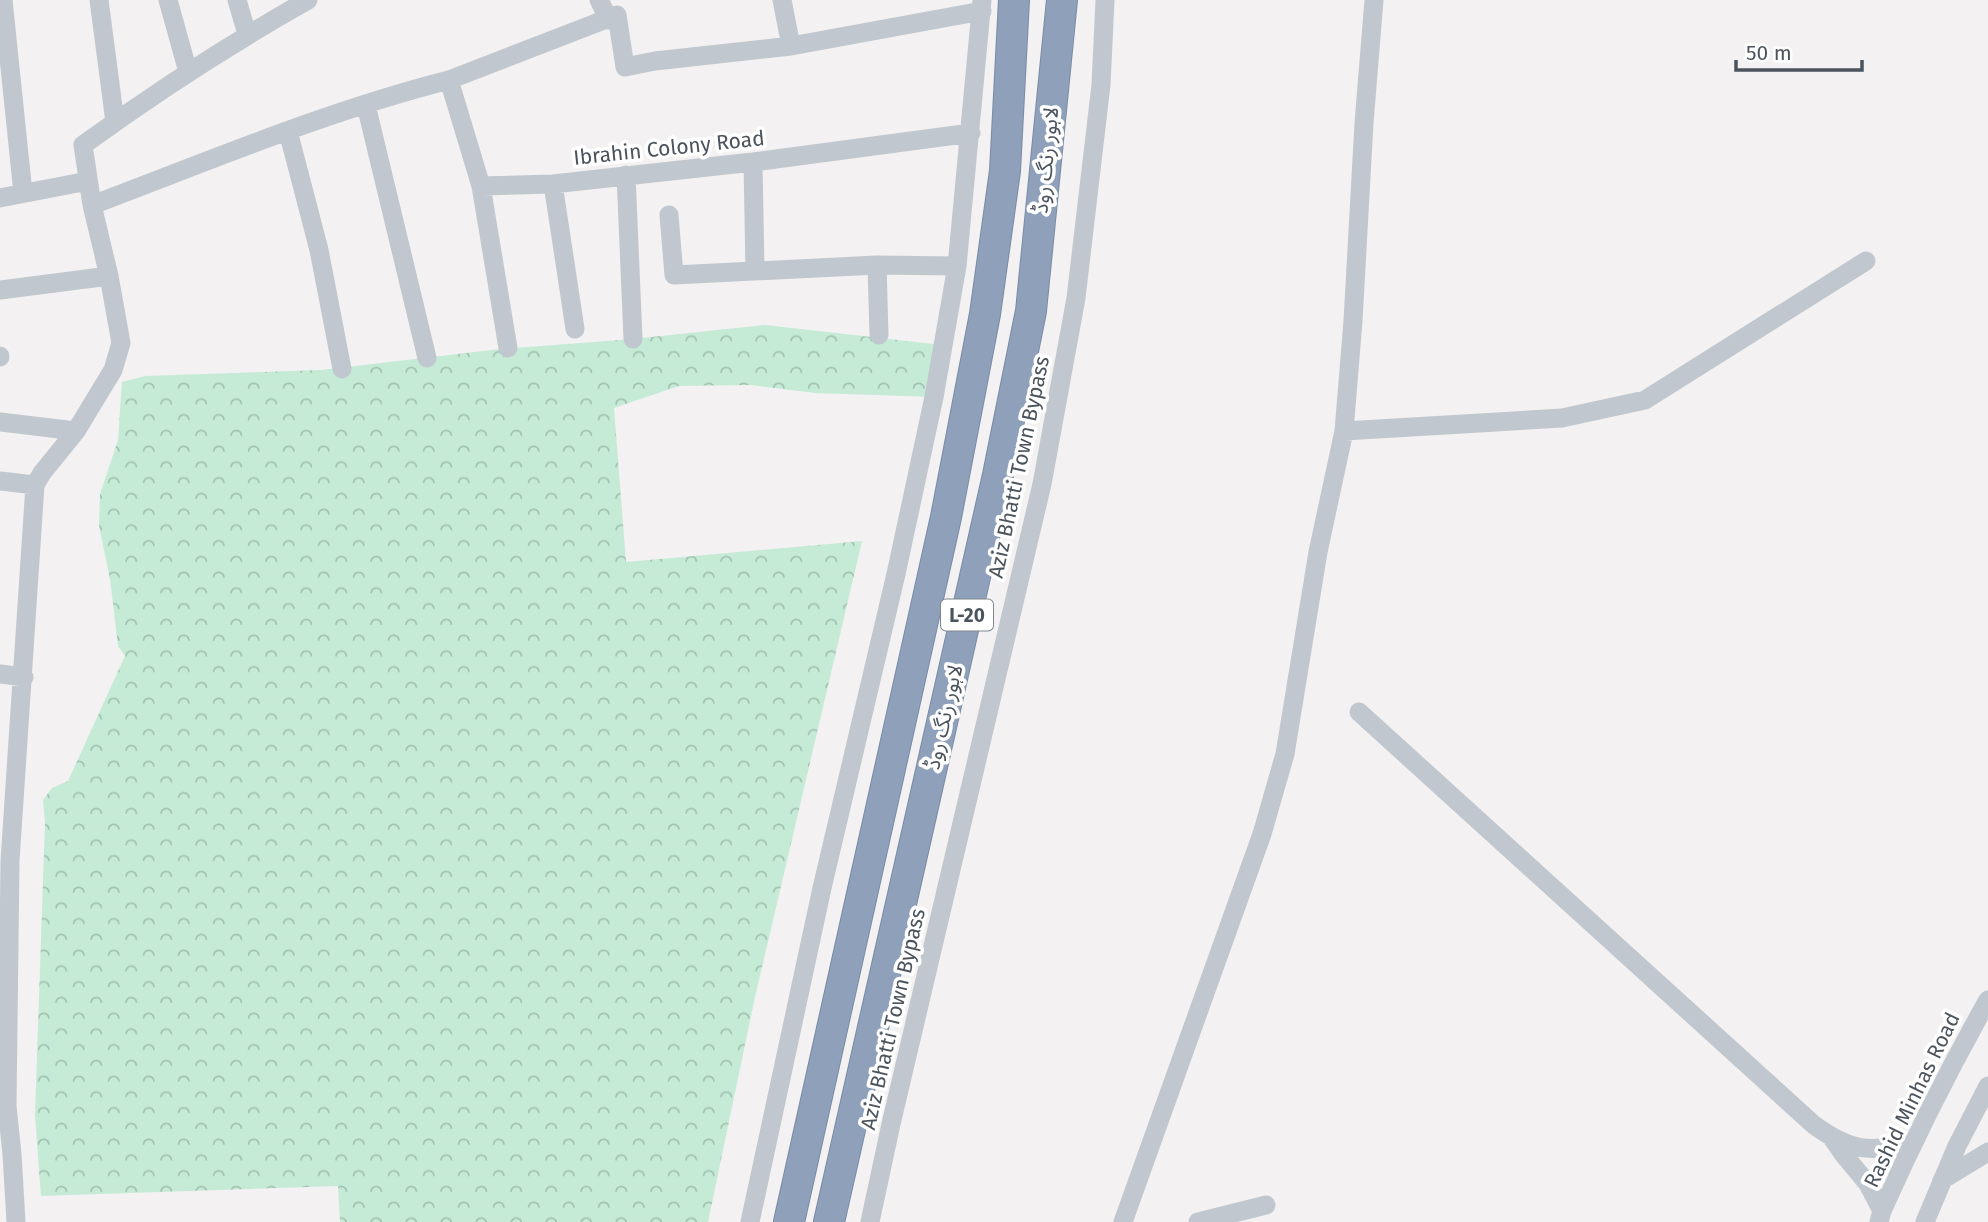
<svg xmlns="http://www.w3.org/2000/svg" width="1988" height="1222" viewBox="0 0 1988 1222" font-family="'Fira Sans','Noto Sans Arabic',sans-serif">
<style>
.park{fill:url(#park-crowns)}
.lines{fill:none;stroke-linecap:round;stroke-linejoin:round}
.highway-casing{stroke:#7a8ba6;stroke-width:32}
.minor{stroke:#c1c7ce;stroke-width:19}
.highway{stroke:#8fa0ba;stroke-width:30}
.labels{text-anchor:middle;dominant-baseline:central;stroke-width:7;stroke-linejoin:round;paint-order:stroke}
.shield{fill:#fff;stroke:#81878d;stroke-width:2}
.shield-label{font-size:19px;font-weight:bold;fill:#4b535c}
.street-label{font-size:21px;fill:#4b535c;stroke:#fff}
</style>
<defs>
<pattern id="park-crowns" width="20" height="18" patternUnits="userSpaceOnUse" patternTransform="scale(1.75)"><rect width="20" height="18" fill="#c5ebd7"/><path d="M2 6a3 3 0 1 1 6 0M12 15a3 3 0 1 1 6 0" fill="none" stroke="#a2c1b2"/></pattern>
</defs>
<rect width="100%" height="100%" fill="#f3f1f1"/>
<path class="park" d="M765,325l177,20 -8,52 -119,-4 -64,-8 -72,1 -65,22 12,154 236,-21 -107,456 -47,225h-368l-2,-36 -297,10 -6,-81 10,-293 -2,-22 9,-12 16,-7 57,-125 -7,-10 -8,-67 -11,-53 1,-32 18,-54 4,-58 23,-6 176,-6 179,-21 133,-10z"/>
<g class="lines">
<defs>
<path id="highway" d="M789,1222l157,-705 39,-203 20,-143 9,-171
M829,1222l169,-747 33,-164 31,-311"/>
</defs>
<use href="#highway" class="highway-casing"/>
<path class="minor" d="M3,0l20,193
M99,0l16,122
M168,0l20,72
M237,0l10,34
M599,0l10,20
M782,0l9,46
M449,80l168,-65 8,52 30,-6 136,-15 191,-35
M366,105l61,253
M288,131l31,119 23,119
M753,162l2,109
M626,175l7,164
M553,184l22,145
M481,186l27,162
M0,198l88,-17
M92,205c117,-44 235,-94 357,-125l32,106 72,-2 200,-22 218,-29
M669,215l5,60 203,-10 80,1
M877,265l2,70
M0,290l109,-14
M0,356v1
M0,422l76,9
M1344,431l218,-13 83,-18 221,-139
M0,481l35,4
M0,674l24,3
M1359,712l455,413c36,26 55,28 98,18
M1833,1139l11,16 24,29 14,27
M1942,1180l46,-28
M16,1222l-4,-68 -5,-48 3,-245 25,-376 7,-12 34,-42 37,-61 8,-27 -12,-67 -17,-71 -9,-60c73,-53 147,-101 225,-145
M750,1222l72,-334 74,-314 38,-177 23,-131 25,-266
M870,1222l21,-98 151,-640 34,-186 25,-213 4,-85
M1123,1222l139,-388 23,-80 33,-202 26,-121 9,-110 11,-198 10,-123
M1198,1222l68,-17
M1879,1222l3,-11c32,-72 67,-142 106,-211
M1925,1222l32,-76 31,-60"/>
<use href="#highway" class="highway"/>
</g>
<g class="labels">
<rect class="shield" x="941" y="599.5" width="52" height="31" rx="5"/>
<g class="shield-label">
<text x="967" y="615">L-20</text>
</g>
<g class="street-label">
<text transform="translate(669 148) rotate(-6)">Ibrahin Colony Road</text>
<text transform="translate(1046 160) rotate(-84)">لاہور رنگ روڈ</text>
<text transform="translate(1019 467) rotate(-78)">Aziz Bhatti Town Bypass</text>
<text transform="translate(944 717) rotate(-77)">لاہور رنگ روڈ</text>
<text transform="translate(893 1019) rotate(-77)">Aziz Bhatti Town Bypass</text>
<text transform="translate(1912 1100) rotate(-64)">Rashid Minhas Road</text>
</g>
</g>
<path d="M1736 60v10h126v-10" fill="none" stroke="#4b535c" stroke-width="3.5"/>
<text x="1746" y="60" font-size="21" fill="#4b535c" stroke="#ffffff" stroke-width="5" paint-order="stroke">50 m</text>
</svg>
